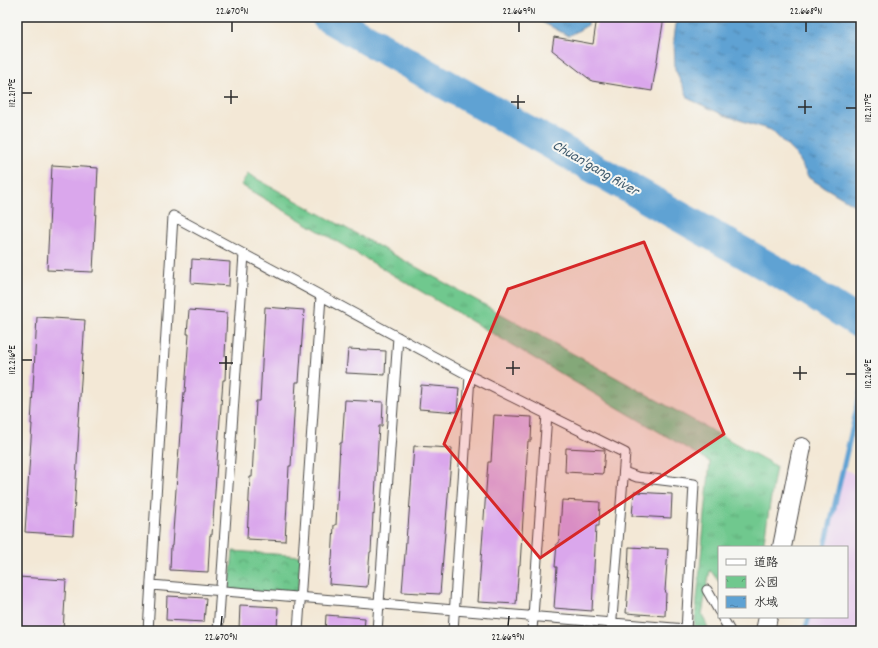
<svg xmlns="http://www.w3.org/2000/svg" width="878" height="648" viewBox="0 0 878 648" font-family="Dekko,'LXGW WenKai TC',sans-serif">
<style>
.built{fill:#e9d2ee}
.grass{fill:url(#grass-tufts);stroke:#4e7a5c}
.park{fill:url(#park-crowns);stroke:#4e7a5c}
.water{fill:url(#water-ripples);stroke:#44667f}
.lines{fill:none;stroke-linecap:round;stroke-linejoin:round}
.stream{stroke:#5ea2d3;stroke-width:5}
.river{stroke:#5ea2d3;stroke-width:31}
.building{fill:#daa7ec}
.lane-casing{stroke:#494745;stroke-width:11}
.street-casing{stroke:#494745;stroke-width:20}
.lane{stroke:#fff;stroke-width:9}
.street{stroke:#fff;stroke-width:18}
.marked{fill:#d62828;fill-opacity:0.2;stroke:#d62828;stroke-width:3;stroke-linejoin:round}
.ticks{fill:none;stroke:#2b2b2b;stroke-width:1.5}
.labels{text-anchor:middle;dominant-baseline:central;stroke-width:4;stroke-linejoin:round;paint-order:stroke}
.water-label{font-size:15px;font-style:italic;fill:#3f5b6e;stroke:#f6f6f2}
.neatline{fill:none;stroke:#2b2b2b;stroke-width:1.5}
.ticks-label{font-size:10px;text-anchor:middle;fill:#2b2b2b}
</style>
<defs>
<pattern id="grass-tufts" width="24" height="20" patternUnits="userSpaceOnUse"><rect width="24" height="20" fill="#70c88e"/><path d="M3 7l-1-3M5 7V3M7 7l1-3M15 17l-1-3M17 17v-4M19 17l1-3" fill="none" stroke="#5ca374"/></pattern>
<pattern id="park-crowns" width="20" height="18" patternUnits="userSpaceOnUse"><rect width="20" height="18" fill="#70c88e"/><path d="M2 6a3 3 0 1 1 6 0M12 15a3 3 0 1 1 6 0" fill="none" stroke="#5ca374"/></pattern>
<pattern id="water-ripples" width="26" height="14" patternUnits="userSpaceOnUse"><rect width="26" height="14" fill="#5ea2d3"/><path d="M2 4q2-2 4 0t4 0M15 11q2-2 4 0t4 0" fill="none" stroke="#4e84ab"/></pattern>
</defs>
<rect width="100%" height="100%" fill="#f6f6f2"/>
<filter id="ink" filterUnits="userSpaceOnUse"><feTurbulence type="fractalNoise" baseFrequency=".025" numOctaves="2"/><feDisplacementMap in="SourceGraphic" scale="8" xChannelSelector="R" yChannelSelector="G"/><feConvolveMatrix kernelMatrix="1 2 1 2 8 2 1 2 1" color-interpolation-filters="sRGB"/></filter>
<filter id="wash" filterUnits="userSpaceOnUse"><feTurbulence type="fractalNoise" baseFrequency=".012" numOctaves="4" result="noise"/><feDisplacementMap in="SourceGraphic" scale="16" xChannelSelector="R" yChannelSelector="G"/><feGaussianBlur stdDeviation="0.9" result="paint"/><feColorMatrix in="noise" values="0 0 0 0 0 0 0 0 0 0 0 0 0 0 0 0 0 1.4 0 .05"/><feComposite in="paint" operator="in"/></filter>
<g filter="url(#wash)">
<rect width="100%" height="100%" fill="#f3e8d6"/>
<path class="built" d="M843,468l18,10v153h-56l4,-14h38v-70h-22z"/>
<path class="grass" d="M248,174l528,292 -13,81h-44v35l-9,-12 -8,44 7,17h-15l16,-169 -469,-277z"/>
<path class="park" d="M233,551l68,5 -3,41 -69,-6z"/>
<path class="water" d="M532,17h57l-1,8 -19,11z
M677,17h184v192l-52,-31 -13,-23 -25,-25 -47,-15 -35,-16 -14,-30 -1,-30z"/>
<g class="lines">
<path class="stream" d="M825,547l36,-157
M805,631l4,-14"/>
<path class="river" d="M327,17l468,265 66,42"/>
</g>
<g id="blocks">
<path class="building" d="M597,17h67l-12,74 -60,-10 -40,-31 2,-13 39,7z
M52,165l46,3 -5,104 -46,-2z
M192,259l38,3 -1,24 -38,-3z
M265,307l39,3 -5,72h-3l-5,84h-2l-4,75 -38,-2 3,-62h2l4,-76h4z
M189,310l38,3 -2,43h1l-1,24h-2l-3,39 -8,116h-2l-2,37 -38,-2 1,-24h1l8,-113h1l3,-41h1l4,-58h-2z
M37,317l48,3 -7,107h1l-6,108 -48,-3 7,-108h-1z
M348,349l38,2 -1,24 -39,-2z
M421,385l38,3 -2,24 -38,-3z
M345,400l38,2 -1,24h-3l-5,89 -1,-1 -2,38h-1l-3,35 -38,-3 2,-24h1l2,-35h2l4,-82h2z
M494,415l38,2 -1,24h-3l-8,124h-1l-3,39 -38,-2 10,-140h3z
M414,446l38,2 -12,146 -38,-2 5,-64h1z
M566,448l39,2 -2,24 -38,-2z
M634,492l38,2 -1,24 -39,-2z
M562,500l38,2 -1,24h-3l-4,85 -38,-3 3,-41h-2l2,-24h2z
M629,547l39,2 -3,42 1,1 -1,24 -39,-3 3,-42h-1z
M18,577l48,3 -3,51h-46v-30z
M167,596l39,2 -2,24 -38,-2z
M240,605l38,2 -1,24 -38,-2z
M326,615l39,3 -1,13h-39z"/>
</g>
</g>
<g filter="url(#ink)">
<use href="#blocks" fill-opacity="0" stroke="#494745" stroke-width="1"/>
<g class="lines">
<defs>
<path id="lane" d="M624,472l13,5 57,7 -8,147
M151,585l535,44
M707,590l12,21
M722,617l8,14
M148,631l25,-415 297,160 155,77 -14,178
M218,631l26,-377
M298,631l23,-335
M377,631l21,-294
M453,631l17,-255
M532,631l15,-217"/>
<path id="street" d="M782,547l20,-100
M765,631l3,-14"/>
</defs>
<use href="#lane" class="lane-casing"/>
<use href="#street" class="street-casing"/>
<use href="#lane" class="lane"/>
<use href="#street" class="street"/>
</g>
</g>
<path class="marked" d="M644,242l80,192 -184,124 -96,-114 64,-155z"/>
<path class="ticks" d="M232,32v-10M519,32v-10M806,32v-10M22,93h10M224,97h14M511,102h14M231,104v-14M798,107h14M846,108h10M518,109v-14M805,114v-14M22,360h10M219,363h14M506,368h14M226,370v-14M793,373h14M846,374h10M513,375v-14M800,380v-14M221,626l1,-10M508,626l1,-10"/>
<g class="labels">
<g class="water-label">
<text transform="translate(595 169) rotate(30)">Chuan'gang River</text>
</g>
</g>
<rect width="878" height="648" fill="none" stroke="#f6f6f2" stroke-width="44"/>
<rect x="718" y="546" width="130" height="72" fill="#f6f6f2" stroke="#a5a5a2"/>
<rect x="726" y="559" width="20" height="6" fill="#ffffff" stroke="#a5a5a2"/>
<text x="754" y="566" font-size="12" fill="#2b2b2b">道路</text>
<rect x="726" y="576" width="20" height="12" fill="url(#park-crowns)" stroke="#a5a5a2"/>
<text x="754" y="586" font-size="12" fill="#2b2b2b">公园</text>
<rect x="726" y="596" width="20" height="12" fill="url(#water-ripples)" stroke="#a5a5a2"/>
<text x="754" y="606" font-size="12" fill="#2b2b2b">水域</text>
<rect x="22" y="22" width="834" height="604" class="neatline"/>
<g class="ticks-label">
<text x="232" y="14">22.670°N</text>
<text x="519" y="14">22.669°N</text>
<text x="806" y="14">22.668°N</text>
<text transform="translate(11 93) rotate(-90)" y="4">112.217°E</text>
<text transform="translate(867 108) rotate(-90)" y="4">112.217°E</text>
<text transform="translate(11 360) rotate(-90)" y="4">112.216°E</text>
<text transform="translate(867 374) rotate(-90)" y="4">112.216°E</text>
<text x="221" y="640">22.670°N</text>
<text x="508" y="640">22.669°N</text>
</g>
</svg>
